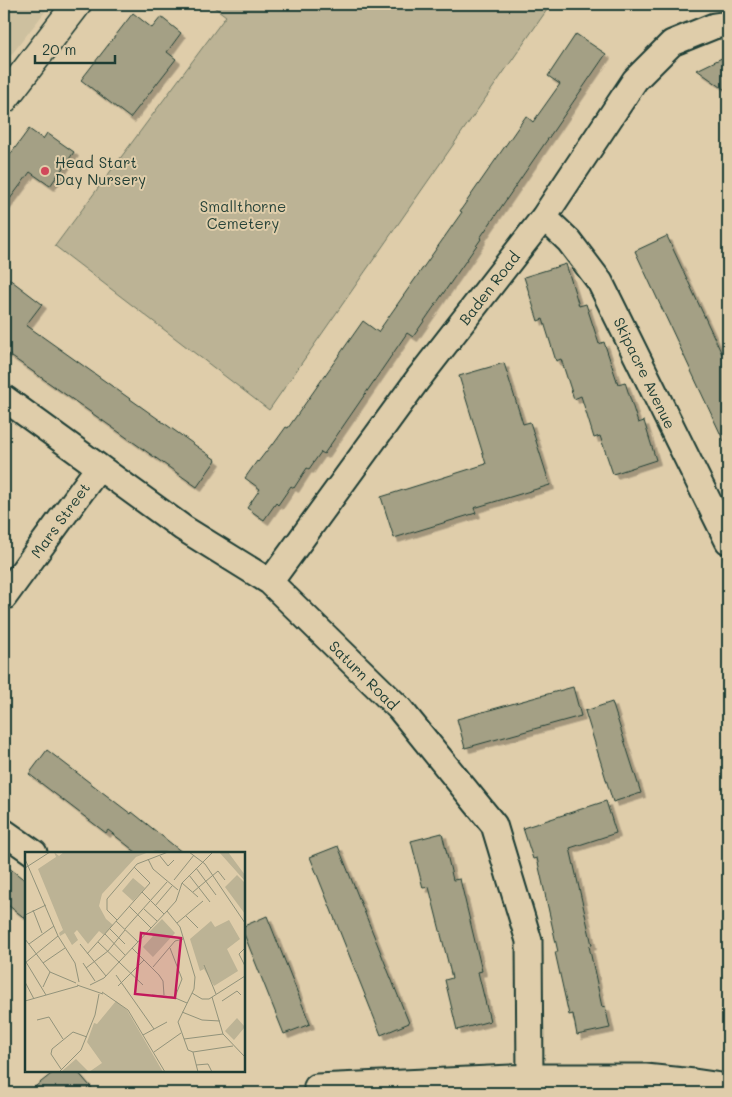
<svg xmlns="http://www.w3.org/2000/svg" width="732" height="1097" viewBox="0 0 732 1097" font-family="Mali,sans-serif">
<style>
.built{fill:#cdc09f}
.green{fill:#bcb395;stroke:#6e7864}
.building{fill:#a4a085;stroke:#1f3d34;filter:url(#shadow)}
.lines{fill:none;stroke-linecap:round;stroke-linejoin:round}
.street-casing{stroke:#1f3d34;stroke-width:29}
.secondary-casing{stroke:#1f3d34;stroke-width:31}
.street{stroke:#dfcdaa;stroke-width:25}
.secondary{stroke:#dfcdaa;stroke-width:28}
.poi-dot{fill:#d1495b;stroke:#dfcdaa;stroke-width:2}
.labels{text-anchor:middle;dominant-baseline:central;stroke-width:4;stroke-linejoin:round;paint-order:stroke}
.poi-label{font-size:15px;fill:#1f3d34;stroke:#dfcdaa;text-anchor:start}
.park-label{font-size:15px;fill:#274339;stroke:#dfcdaa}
.street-label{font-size:15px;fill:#1f3d34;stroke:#dfcdaa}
.inset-road{fill:none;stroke:#92937b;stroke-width:1}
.view{fill:#c2185b;fill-opacity:0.15;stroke:#c2185b;stroke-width:2.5}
.inset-edge{fill:none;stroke:#1f3d34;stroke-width:2.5}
</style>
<defs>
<filter id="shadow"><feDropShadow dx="4.5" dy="4.5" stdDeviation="0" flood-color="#0004"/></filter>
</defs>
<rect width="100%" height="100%" fill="#dfcdaa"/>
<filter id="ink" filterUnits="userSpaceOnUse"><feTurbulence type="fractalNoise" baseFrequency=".02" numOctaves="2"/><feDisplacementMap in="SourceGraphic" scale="10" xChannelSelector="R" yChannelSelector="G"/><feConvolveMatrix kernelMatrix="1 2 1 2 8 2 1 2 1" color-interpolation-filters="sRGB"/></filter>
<g filter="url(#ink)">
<path class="built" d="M4,4h47l-47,60z"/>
<path class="green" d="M210,4h341l-282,406 -214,-164 171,-230z"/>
<path class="building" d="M133,13l19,15 9,-11 20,16 -14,19 9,7 -46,59 -49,-38z
M576,34l30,20 -126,184 1,1 -68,98 -6,-4 -83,121 -3,-2 -12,17 -2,-1 -13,20 -3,-2 -13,19 -2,-2 -12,17 -17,-12 13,-19 -15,-11 12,-17 1,1 14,-18 1,1 13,-18 2,1 75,-107 15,11 84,-120 -2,-1 66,-95 7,6 27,-38 -12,-8z
M728,55v37l-31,-22z
M29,129l14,10 4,-6 27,19 -24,34 -20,-14 -26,35v-44z
M667,236l61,131v83l-93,-199z
M566,264l13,42 7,-2 13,40 5,-2 14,42 7,-2 13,41 6,-2 12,39 -43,14 -13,-38 -6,2 -13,-42 -7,3 -13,-40 -5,2 -13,-42 -5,2 -14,-44z
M4,275l38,29 -16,21 190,135 -19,27 -192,-135 -1,2z
M504,363l19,61 7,-2 20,63 -76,23 2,5 -82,25 -13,-41 105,-33 -27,-88z
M573,687l8,29 -116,32 -8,-29z
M612,702l29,91 -28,9 -28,-91z
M47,750l84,64 1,-2 51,41h-46l-29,-23 -2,3 -77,-59z
M606,801l10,32 -46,15 22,97 -3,1 13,61 3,-1 5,22 -33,7 -4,-21 -4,1 -14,-63h3l-21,-94 -4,1 -10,-31z
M442,833l11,47 7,-1 22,92 -4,1 12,49 -33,9 -12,-50 7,-2 -23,-91 -6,1 -12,-47z
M338,846l71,177 -28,12 -71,-178z
M4,864l22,17v38l-22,-17z
M267,916l43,108 -26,10 -40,-100v-8z
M55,1071h22l19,22h-69z"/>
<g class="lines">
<defs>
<path id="street" d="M544,217l25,24 31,41 128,259
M4,398l179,130 87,54 130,127 94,116 35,116 1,136
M270,582l148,-203 126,-162 91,-137 37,-37 42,-17 14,-2
M4,597l95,-130
M4,832l30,21
M317,1087l213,-10h115l49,5 34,5"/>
<path id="secondary" d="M4,99l73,-95"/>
</defs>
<use href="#street" class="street-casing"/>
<use href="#secondary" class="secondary-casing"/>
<use href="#street" class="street"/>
<use href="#secondary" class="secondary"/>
</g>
</g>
<circle class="poi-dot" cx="45" cy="171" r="5"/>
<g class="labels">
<g class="poi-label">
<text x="55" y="162">Head Start<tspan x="55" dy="17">Day Nursery</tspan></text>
</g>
<g class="park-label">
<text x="243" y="206">Smallthorne<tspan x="243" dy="17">Cemetery</tspan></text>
</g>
<g class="street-label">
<text transform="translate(489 288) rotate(-52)">Baden Road</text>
<text transform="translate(645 373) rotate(64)">Skipacre Avenue</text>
<text transform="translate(60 520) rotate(-54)">Mars Street</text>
<text transform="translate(364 675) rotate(45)">Saturn Road</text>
</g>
</g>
<g transform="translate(25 852)">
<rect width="220" height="220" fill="#dfcdaa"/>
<path d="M29,0l5,4 5,-4h85l-13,5 -34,37 -3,12 7,13 7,6 -9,10 -5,-4 -11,13 -11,-14 -3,3 4,7 -6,5 -7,-12 -5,3 -1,-3 4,-3 -25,-61 18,-12zM194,0h9l17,23v6zM212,23l8,8v31l-20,-27zM108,26l12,10 -12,13 -11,-10zM137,67l13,14 -22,24 -10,-10 10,-11 -4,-4zM204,68l11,19 -13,10 11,22 -24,15 -10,-17 -4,2 -10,-32 21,-18 4,6zM91,149l11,9 36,62h-102l15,-13 13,13 13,-9 -15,-21 7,-19 3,1zM212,166l8,9 -11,13 -9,-9z" fill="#bcb395"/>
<path class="inset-road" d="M164,0l16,12 40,59M135,4l8,10 6,-6M0,7l33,77 17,27 4,19M123,7l5,10 25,21M0,16l25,-16M171,16l20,27M164,23l21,27M149,28l20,-25M157,31l16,14M117,40l22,22M168,40l25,-21 7,9M104,54l22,22M130,54l17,-20M119,57l13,12M8,58l9,23M142,59l13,16 15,50 -1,12 -16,33 10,28 5,2 40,-6M0,63l21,-10M161,64l12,12M92,68l-10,-10v-11l30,-35 31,-12M91,69l22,21M152,71l26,-22M85,77l15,15M100,77l42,-47M80,82l20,21M0,87l25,33 26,11M73,90l45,43M4,92l25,-18M55,92l26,32M107,96l27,27 4,6 1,14M145,96l12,31 -7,18M220,96l-6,6 6,12M62,102l63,-71 -16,-16M1,110l20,33M0,111l33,-27M18,111l22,-15M58,111l12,18M179,113l12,29M128,115l22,-26 8,-2M61,116l22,-17 17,-21M91,123l38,54M0,130l9,17M52,133l26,9M65,133l14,-7 63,-67 9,-10 6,-18 31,-31M93,134l26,-26M18,135l7,-15M77,140l26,18 37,62M167,141l10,6h7l36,-23M127,143l21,2 14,6M187,145l11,37 22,23M0,149l53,-15M197,149l15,-10 4,4M157,160l20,8 18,1M12,168l12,-3 14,22M118,183l24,-13M159,187l39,-5M129,200l27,-19M168,200l5,20M171,213l12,-1 4,8M36,217l-10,-15 1,-5 21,-17 14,5M34,220l22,-22 14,-35 4,-21"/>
<path class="view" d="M116,81l40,5 -6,60 -40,-4z"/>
<rect width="220" height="220" class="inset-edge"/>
</g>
<rect width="732" height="1097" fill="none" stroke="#dfcdaa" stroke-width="20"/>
<rect x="10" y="10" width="712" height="1077" fill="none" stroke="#1f3d34" stroke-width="2" filter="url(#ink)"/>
<path d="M35 55v8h80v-8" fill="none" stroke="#1f3d34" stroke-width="2.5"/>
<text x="42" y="55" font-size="15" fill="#1f3d34" stroke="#dfcdaa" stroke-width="4" paint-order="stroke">20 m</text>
</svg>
